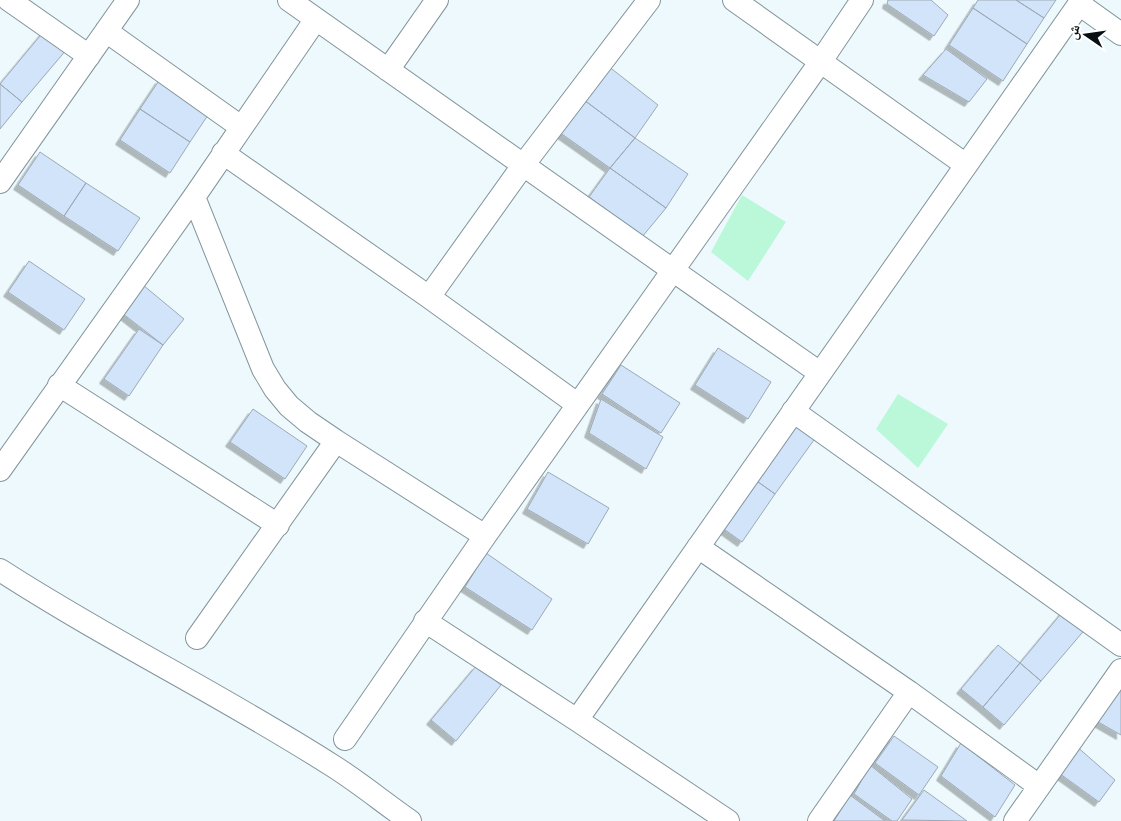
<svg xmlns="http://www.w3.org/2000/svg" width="1121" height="821" viewBox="0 0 1121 821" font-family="Karla,'Noto Naskh Arabic',sans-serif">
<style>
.green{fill:#baf8d9}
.building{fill:#d2e4fa;stroke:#9da9b6;filter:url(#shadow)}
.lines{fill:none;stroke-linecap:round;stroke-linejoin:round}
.minor-casing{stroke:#82959c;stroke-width:24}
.minor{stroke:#fff;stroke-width:22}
</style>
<defs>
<filter id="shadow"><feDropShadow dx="-4.5" dy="4.5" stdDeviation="0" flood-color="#0004"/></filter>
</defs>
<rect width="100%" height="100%" fill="#edf9fd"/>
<path class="green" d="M742,195l44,27 -38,59 -37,-29z
M898,394l50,30 -30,44 -42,-39z"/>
<path class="building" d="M888,0h43l17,15 -14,21 -47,-32z
M978,0h38l28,18 -17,26 -54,-36z
M1016,0h40l-12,18z
M973,8l54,36 -24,37 -54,-36z
M45,30l22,19 -45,53 -22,-18z
M946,49l41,30 -18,23 -46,-27z
M608,66l50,39 -23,33 -51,-38z
M160,79l50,33 -20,30 -50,-33z
M0,84l22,18 -22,27z
M584,100l51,38 -25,30 -51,-36z
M140,109l50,33 -20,31 -50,-33z
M635,138l53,36 -22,34 -56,-40z
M40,152l46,31 -22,33 -46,-31z
M610,168l56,40 -24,29 -53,-40z
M86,183l54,35 -22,33 -54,-35z
M29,261l56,38 -21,31 -56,-38z
M143,285l41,34 -21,26 -41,-32z
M139,329l24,16 -34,51 -25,-17z
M718,348l53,34 -23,37 -53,-34z
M621,365l59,38 -19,30 -59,-39z
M601,399l62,38 -17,32 -57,-36z
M253,409l54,37 -22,33 -55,-37z
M797,418l22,15 -44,61 -21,-15z
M548,472l61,36 -21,36 -61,-35z
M754,479l21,15 -33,48 -21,-15z
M486,553l66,46 -20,31 -67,-43z
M1065,609l22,18 -46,54 -21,-18z
M998,645l22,18 -37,44 -22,-18z
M1020,663l21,18 -37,44 -21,-18z
M477,665l24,20 -45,56 -25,-21z
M1121,674v61l-28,-16z
M894,736l44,31 -19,28 -44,-32z
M961,743l54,42 -20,32 -54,-41z
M1075,745l40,35 -16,22 -43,-31z
M870,765l42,34 -15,22h-5l-38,-27z
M924,790l43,31 -65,-1z
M850,795l35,26h-51z"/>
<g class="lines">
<defs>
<path id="minor" d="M9,0l80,56
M289,0c177,124 353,250 531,373
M734,0l232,165
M1079,4l42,30
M106,31l135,96
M388,70l49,-70
M223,153l206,144 148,107
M0,182l128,-182
M194,197l69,172 12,20 14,17 19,16 28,19 149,95
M429,297l95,-133 125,-164
M59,385l219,140
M793,411l328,234
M0,470l194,-273 122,-178
M698,547l211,145 130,94
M0,570c108,70 224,126 333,196 27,17 51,37 77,55
M425,621l152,99 151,101
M197,638l139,-197
M577,720l505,-720
M345,739l140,-203 336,-475 41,-61
M819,821l90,-129
M1015,821l106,-151"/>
</defs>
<use href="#minor" class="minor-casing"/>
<use href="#minor" class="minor"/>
</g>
<g transform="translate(1086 35) rotate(283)" stroke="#ffffff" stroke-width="4" paint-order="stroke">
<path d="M0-4L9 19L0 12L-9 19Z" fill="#080f12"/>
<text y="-8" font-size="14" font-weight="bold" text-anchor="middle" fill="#080f12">ش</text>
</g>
</svg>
